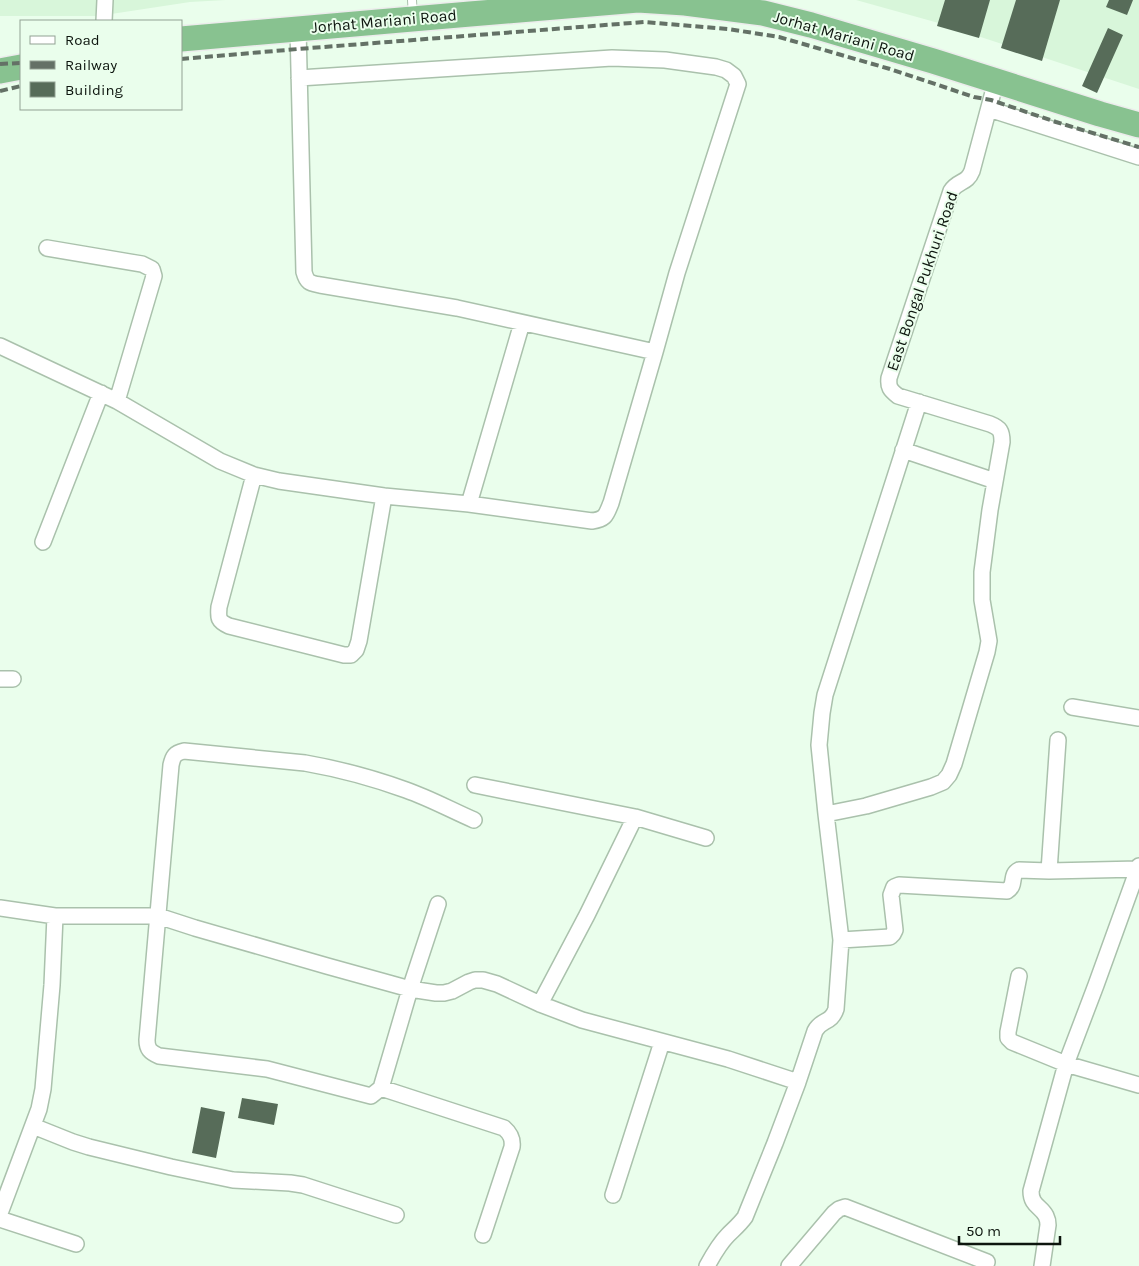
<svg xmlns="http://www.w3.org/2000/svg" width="1139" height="1266" viewBox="0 0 1139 1266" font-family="Karla,sans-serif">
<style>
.built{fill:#d8f6da}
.building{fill:#576c59}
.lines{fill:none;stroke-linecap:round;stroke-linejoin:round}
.service-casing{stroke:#aac1ac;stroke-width:10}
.minor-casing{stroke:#aac1ac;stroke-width:18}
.trunk-casing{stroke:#ececec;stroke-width:28}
.service{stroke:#fff;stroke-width:8}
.minor{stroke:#fff;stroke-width:15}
.trunk{stroke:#88c290;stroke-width:25}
.rail{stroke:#647166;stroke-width:4;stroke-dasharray:8 4;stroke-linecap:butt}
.labels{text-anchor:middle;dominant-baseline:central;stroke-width:4;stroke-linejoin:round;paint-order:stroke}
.street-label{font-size:16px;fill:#0d150e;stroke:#eafeec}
</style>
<rect width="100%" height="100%" fill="#eafeec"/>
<path class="built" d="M0,0h226l-36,2 -92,14h-98z
M856,0h283v89l-204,-67z"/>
<path class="building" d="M945,0h45l-11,38 -42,-12z
M1016,0h44l-18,61 -41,-13z
M1109,0h24l-6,15 -21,-8z
M1108,28l15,7 -26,58 -15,-7z
M242,1098l36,6 -4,21 -36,-7z
M201,1107l24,5 -9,46 -24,-5z"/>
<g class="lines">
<defs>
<path id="service" d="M412,0l1,17"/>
<path id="minor" d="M104,21l1,-21
M298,29l6,243c3,11 6,11 16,13l137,23 198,44
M989,109l150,48
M47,248l95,16 10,5 2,7 -37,125
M0,346l117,55 103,60 34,14 25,6 105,15 85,8 123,17c14,-2 14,-6 19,-18l44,-151 22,-79 61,-189 -4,-8 -8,-6 -10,-3 -51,-7 -53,-2 -313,20
M903,450l92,31
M254,475l-35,132c-1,11 -1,14 10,19l115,29h7l5,-5 3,-9 25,-145
M469,504l53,-181
M43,542l58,-149
M0,679h13
M1072,707l67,11
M475,785l160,32 71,21
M826,814l-7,-69 3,-32 3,-18 94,-293
M1049,871l90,-2
M438,904l-28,85 -29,99 -10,8 -104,-27 -108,-13c-9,-4 -12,-7 -12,-16l24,-275c2,-9 4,-12 13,-14l121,12c34,6 68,15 101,27 23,8 45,20 68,30
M0,908l55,8h103l37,12 132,38 83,23 26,4h8l8,-2 17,-9 6,-2h8l14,4 43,20 42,16 146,39 70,23
M841,940l49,-3 3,-3 2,-4 -4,-35 3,-8 5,-2 108,6c10,-6 2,-16 12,-21l30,1 9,-131
M1019,976l-11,56v6l4,4 54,22 73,21
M540,1004l47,-89 48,-98
M381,1088l123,40c7,6 9,11 8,19l-29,88
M33,1126l40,16 16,5 82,20 62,13 57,3 13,2 93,30
M613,1195l49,-153
M0,1213l39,-104 4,-20 9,-104 3,-69
M0,1219l76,25
M707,1266c6,-11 12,-22 21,-31 6,-6 12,-11 17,-18l30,-74 23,-61 17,-51c6,-12 16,-7 21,-22l5,-69 -15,-126 40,-8 65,-19 12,-5 6,-7 5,-11 33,-112 2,-11 -7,-41v-28l8,-62 12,-68c0,-11 -2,-14 -12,-18l-92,-28c-8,-6 -10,-9 -9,-18l62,-187c7,-11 16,-7 21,-20l24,-90
M789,1266l45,-53 5,-4 6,-2 142,55
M1042,1266l6,-41c0,-2 -1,-7 -2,-9 -5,-10 -15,-10 -15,-25l35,-127 30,-79 43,-119"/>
<path id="trunk" d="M181,39l289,-25 168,-14 47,3 78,10 48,12 122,36 167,53 39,11
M0,71l21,-4"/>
</defs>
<use href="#service" class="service-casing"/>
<use href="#minor" class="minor-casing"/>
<use href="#trunk" class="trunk-casing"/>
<use href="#service" class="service"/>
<use href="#minor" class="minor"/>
<use href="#trunk" class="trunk"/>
<path class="rail" d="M181,59l117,-10 346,-27 84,7 51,8 111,32 84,28 17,3 65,22 83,25
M0,64l21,-1
M0,91l21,-5"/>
</g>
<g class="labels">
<g class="street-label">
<text transform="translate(384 21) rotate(-5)">Jorhat Mariani Road</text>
<text transform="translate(844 36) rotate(16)">Jorhat Mariani Road</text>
<text transform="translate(922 281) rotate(-71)">East Bongal Pukhuri Road</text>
</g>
</g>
<rect x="20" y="20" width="162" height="90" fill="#eafeec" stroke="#92a193"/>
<rect x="30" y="36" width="25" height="8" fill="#ffffff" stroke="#92a193"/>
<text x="65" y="45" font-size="15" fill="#0d150e">Road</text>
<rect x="30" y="61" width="25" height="8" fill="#647166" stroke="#92a193"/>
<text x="65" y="70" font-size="15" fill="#0d150e">Railway</text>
<rect x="30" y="82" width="25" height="15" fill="#576c59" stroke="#92a193"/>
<text x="65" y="95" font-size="15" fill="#0d150e">Building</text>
<path d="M959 1236v8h101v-8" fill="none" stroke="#0d150e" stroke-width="2.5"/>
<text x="966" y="1236" font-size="15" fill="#0d150e" stroke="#eafeec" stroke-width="4" paint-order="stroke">50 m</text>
</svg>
